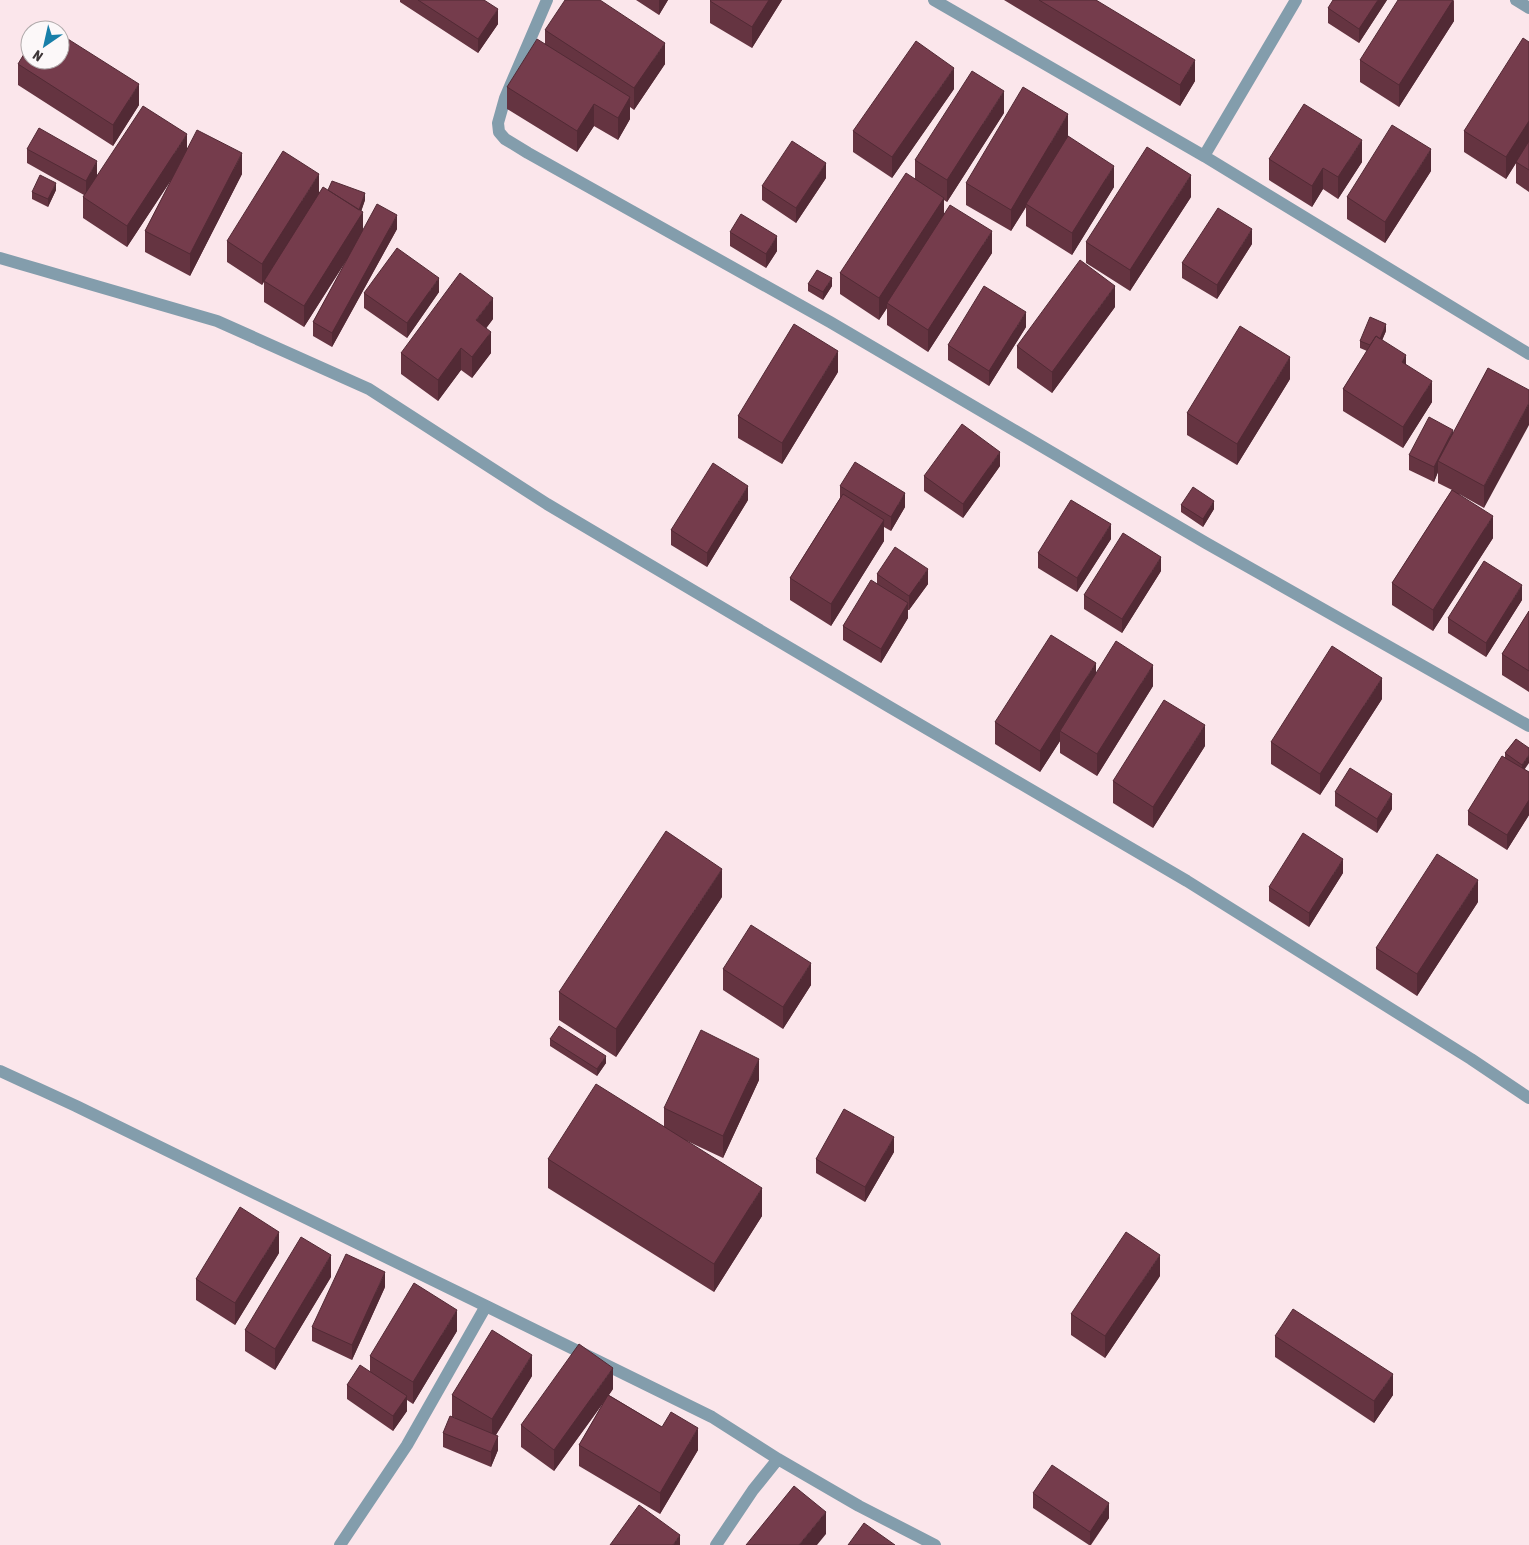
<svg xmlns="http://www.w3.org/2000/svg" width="1529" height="1545" viewBox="0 0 1529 1545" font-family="'Asap Condensed',sans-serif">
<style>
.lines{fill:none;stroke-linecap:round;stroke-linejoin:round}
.minor{stroke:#839dac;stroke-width:12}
.wall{fill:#653441}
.shaded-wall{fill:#522a35}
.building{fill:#753c4c;stroke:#522a35}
</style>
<rect width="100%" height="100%" fill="#fbe6eb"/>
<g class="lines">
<path class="minor" d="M547,0l-42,98 -7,25 1,9 6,7 23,14 302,169 376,221 323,183
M934,0l270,156 325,198
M1516,0l13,8
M1204,156l92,-156
M0,258l217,63 152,68 178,115 341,202 299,175 284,178 58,39
M0,1071l76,35 410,200 226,111 66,42 81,47 76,39
M340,1545l67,-100 79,-139
M716,1545l37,-55 25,-31"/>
</g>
<path class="wall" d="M400,0h84l14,24 -20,29 -78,-51z
M636,0h32l-9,15z
M711,0h71l-30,48 -42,-25v-22z
M1004,0h92l99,81 -15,25z
M1387,0l-28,43 -31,-20v-15z
M1454,0v21l-55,86 -39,-25v-22z
M545,30l120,34 -31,46 -4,-3v12l-12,21 -24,-14 -17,26 -70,-43v-22l38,-43z
M1529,42v150l-13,-9v-20l-10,16 -42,-27v-21z
M18,64l121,41 -26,41 -95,-61z
M954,89l-62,89 -39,-26v-21z
M1004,113l-57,89 -3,-2v14l48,39 -64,99 -41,-27v-17l-8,12 -39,-26v-21l75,-94v-19z
M1068,136l46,51 -42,68 -46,-29v-19l-15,24 -45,-26v-22z
M27,149l70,26 90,-25 55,24 -52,102 -45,-24v-21l28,-54 -46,70 -44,-29v-21l1,-2 -57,-32z
M1269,159l93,3 -24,37 -15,-10 -11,18 -43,-27z
M1431,171l-46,72 -38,-24v-22z
M826,178l-30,45 -34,-23v-14z
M56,190l-8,17 -16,-8v-7z
M328,191l37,9 -4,11 2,19 34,-1 -65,118 -19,-11v-14l35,-64 -44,69 -40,-25v-20l-2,3 -35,-23v-21l92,-48z
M1191,197l-61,94 -44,-28v-21z
M730,232l47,19 -11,17 -36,-22z
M1252,244l-35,55 -35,-21v-15z
M808,284l24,2 -9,14 -15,-9z
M439,292l-32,46 -43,-30v-15z
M1115,307l-63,86 -35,-25v-22z
M493,319l-7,9 5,25 -19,25 -11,-8 -23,31 -37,-27v-21z
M1026,327l-37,59 -41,-26v-15z
M1386,331l-4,9 24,25 26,37 -29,46 -60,-37v-22l24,-38 -7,-3v-7z
M1488,368l-4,140 -25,-14 34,44 -60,93 -41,-26v-22l60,-93 -14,-7v-11l-4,10 -25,-12v-15l44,-20z
M838,372l-56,92 -44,-26v-22z
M1290,379l-53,86 -50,-30v-22z
M1000,466l-37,52 -39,-27v-15z
M840,486l65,21 -14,24 -7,-4v14l-53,85 -41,-26v-22l50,-80z
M748,500l-41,67 -36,-22v-15z
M1181,505l33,4 -11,18 -22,-15z
M1111,539l-34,53 -39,-24v-15z
M1161,571l-39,62 -38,-24v-14z
M877,574l51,10 -19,26h-1v8l-27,45 -38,-23v-14l34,-42z
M1522,600l-36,57 -38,-24v-15z
M1529,611v81l-27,-17v-21z
M1096,673l57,13 -56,90 -37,-23v-12l-20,31 -45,-28v-22z
M1382,699l-62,96 -49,-31v-22z
M1516,739l8,30 5,3v43l-22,35 -39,-25v-14l37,-53v-5z
M1205,746l-52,82 -40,-25v-22z
M1335,792l57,17 -15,24 -42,-27z
M1343,873l-34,54 -40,-26v-14z
M722,897l-106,160 -57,-37v-28z
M1478,902l-61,94 -41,-27v-21z
M723,969l88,16 -28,44 -60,-39z
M550,1039l56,24 -9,13 -47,-30z
M759,1080l-36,78 -36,-17 75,75 -48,76 -166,-104v-29l116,-33v-18z
M894,1152l-29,50 -49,-29v-14z
M279,1253l-44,72 -39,-25v-21z
M1160,1276l-55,82 -34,-23v-21z
M331,1277l-56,93 -30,-19v-21z
M385,1287l-33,73 -40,-19v-14z
M457,1331l-44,73 -6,-4v11l-14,20 -46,-32v-14l23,-14v-15z
M1275,1336l118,59 -19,28 -99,-66z
M532,1376l-36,59 2,15 -7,17 -48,-20v-14l12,-15 -3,-1v-22z
M613,1389l-4,6 53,32 36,23 -38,64 -81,-48v-21l25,-43 -50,69 -33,-24v-22z
M1033,1493l76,25 -18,27h-2l-56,-37z"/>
<path class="shaded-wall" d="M659,0h9l-9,15z
M769,0h13l-30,48v-21z
M1378,0h9l-28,43v-14z
M1453,0l1,21 -55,86v-22z
M498,9v15l-20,29v-14z
M665,43v21l-31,46v-22z
M1195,60v21l-15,25v-21z
M954,68v21l-62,89v-21z
M139,84v21l-26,41v-21z
M1004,91v22l-57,89v-22z
M630,97v22l-12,21v-22z
M594,104v22l-17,26v-21z
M1068,114v22l-41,69 -1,-1v3l-15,24v-21z
M1529,121v21l-13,20v1l-10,16v-22z
M187,134v22l-60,91v-21z
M1362,140v22l-24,37v-22z
M1431,149v22l-46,72v-21z
M242,153v21l-52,102v-22z
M97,161v14l-11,21v-15z
M826,163v15l-30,45v-15z
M1114,166v21l-42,68v-22z
M1323,168v21l-11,18v-21z
M319,174v21l-55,86 -2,4v-21z
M1191,175v22l-61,94v-21z
M56,183v7l-8,17v-8z
M365,193v7l-6,18v-8z
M944,198v22l-57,83v5l-8,12v-22z
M363,212v22l-59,93v-21z
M397,215v14l-65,118v-14z
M1252,229v15l-35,55v-14z
M992,231v22l-64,99v-22z
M777,236v15l-11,17v-14z
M439,278v14l-32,46v-15z
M832,278v8l-9,14v-8z
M1115,286v21l-63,86v-21z
M493,298v21l-17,23v-22z
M1026,312v15l-37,59v-15z
M1386,324v7l-10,24v-7z
M491,332v21l-19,25v-21z
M461,348v22l-23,31v-21z
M838,351v21l-56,92v-21z
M1406,355v22l-4,-15z
M1290,357v22l-53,86v-21z
M1432,381v21l-29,46v-21z
M1529,403v22l-45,83v-22z
M1453,430v14l-15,17v11l-4,10v-15z
M1000,452v14l-37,52v-14z
M748,486v14l-41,67v-14z
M905,493v14l-14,24v-14z
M1214,501v8l-11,18v-8z
M1493,516v22l-60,93v-21z
M884,520v21l-53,85v-22z
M1111,524v15l-34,53v-14z
M1161,557v14l-39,62v-14z
M928,569v15l-19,26v-14z
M1522,585v15l-36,57v-14z
M908,603v15l-27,45v-14z
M1096,663v22l-36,46v10l-20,31v-21z
M1153,665v21l-56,90v-22z
M1382,678v21l-62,96v-21z
M1205,725v21l-52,82v-21z
M1529,755v8l-7,10v-8z
M1392,794v15l-15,24v-14z
M1529,800v15l-22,35v-15z
M1343,859v14l-34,54v-14z
M722,869v28l-106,160v-28z
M1478,880v22l-61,94v-22z
M811,963v22l-28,44v-22z
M606,1056v7l-9,13v-7z
M759,1059v21l-36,78v-22z
M894,1137v15l-29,50v-15z
M762,1188v28l-48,76v-28z
M279,1232v21l-44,72v-22z
M331,1255v22l-56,93v-21z
M1160,1255v21l-55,82v-22z
M385,1272v15l-33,73v-15z
M457,1310v21l-44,73v-22z
M532,1355v21l-40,65v-22z
M613,1368v21l-59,82v-21z
M1393,1374v21l-19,28v-22z
M407,1396v15l-14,20v-15z
M698,1428v22l-38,64v-21z
M498,1436v14l-7,17v-15z
M1109,1503v15l-19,27v-13z
M826,1512v22l-9,11h-18z
M680,1535v10h-7z"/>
<path class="building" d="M418,0h66l14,9 -20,30z
M565,0h35l65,43 -31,45 -89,-58z
M711,0h58l-17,27 -42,-26z
M1039,0h57l99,60 -15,25z
M1333,0h45l-19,29 -31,-21z
M1398,0h55l-54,85 -39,-25z
M43,23l11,7h-15z
M60,34l79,50 -26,41 -95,-61 12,-20v16h30z
M1523,38l6,4v79l-23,36 -42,-26z
M537,39l93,58 -12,21 -24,-14 -17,27 -70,-44z
M916,41l38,27 -62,89 -39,-26z
M972,71l32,20 -57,89 -32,-20z
M1023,87l45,27 -57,96 -45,-27z
M1304,104l58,36 -24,37 -15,-9 -11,18 -43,-27z
M143,106l44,28 -60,92 -44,-29z
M1392,125l39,24 -46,73 -38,-25z
M39,128l58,33 -11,20 -59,-32z
M197,130l45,23 -52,101 -45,-23z
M1068,136l46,30 -42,67 -46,-29z
M792,141l34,22 -30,45 -34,-22z
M1529,141v29l-13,-8z
M1147,147l44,28 -61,95 -44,-28z
M283,151l36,23 -57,90 -35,-23z
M906,173l38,25 -65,100 -39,-25z
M40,175l16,8 -8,16 -16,-7z
M332,181l33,12 -6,17 -31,-20z
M323,187l40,25 -59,94 -40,-25z
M377,204l20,11 -65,118 -19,-11z
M950,205l42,26 -64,99 -41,-27z
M1218,208l34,21 -35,56 -35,-22z
M741,214l36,22 -11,18 -36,-22z
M397,248l42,30 -32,45 -43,-30z
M1080,260l35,26 -63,86 -35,-26z
M817,270l15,8 -9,14 -15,-8z
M460,273l33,25 -17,22 15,12 -19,25 -11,-9 -23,32 -37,-27z
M984,286l42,26 -37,59 -41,-26z
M1370,317l16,7 -6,15 -4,-3 -6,9 -10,-4z
M794,324l44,27 -56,92 -44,-27z
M1240,326l50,31 -53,87 -50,-31z
M1376,336l30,19 -4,7 30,19 -29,46 -60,-38z
M1488,368l41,22v13l-45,83 -46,-25z
M1429,417l24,13 -19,37 -25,-12z
M962,424l38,28 -37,52 -39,-28z
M855,462l50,31 -14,24 -51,-31z
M713,463l35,23 -41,67 -36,-23z
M1193,487l21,14 -11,18 -22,-14z
M1452,490l41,26 -60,94 -41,-27z
M843,494l41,26 -53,84 -41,-26z
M1071,500l40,24 -34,54 -39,-25z
M1123,533l38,24 -39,62 -38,-24z
M895,547l33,22 -19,27 -32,-22z
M1484,561l38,24 -36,58 -38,-25z
M871,580l37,23 -27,46 -38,-23z
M1529,611v60l-27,-17z
M1051,635l45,28 -56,88 -45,-29z
M1116,641l37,24 -56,89 -37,-23z
M1332,646l50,32 -62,96 -49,-32z
M1164,700l41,25 -52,82 -40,-26z
M1516,739l13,9v7l-7,10 -17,-12z
M1502,756l27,16v28l-22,35 -39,-24z
M1350,768l42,26 -15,25 -42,-27z
M666,831l56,38 -106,160 -57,-37z
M1303,833l40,26 -34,54 -40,-26z
M1437,854l41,26 -61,94 -41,-26z
M751,925l60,38 -28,44 -60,-38z
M559,1026l47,30 -9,13 -47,-30z
M701,1030l58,29 -36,77 -59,-28z
M596,1084l166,104 -48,76 -166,-105z
M844,1109l50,28 -29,50 -49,-28z
M240,1207l39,25 -44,71 -39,-24z
M1126,1232l34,23 -55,81 -34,-22z
M301,1237l30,18 -56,94 -30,-19z
M346,1254l39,18 -33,73 -40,-18z
M414,1283l43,27 -44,72 -43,-26z
M1293,1309l100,65 -19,27 -99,-65z
M492,1330l40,25 -40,64 -40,-24z
M579,1344l34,24 -59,82 -33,-25z
M360,1365l47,31 -14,20 -46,-31z
M608,1395l54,32 9,-15 27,16 -38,65 -81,-48z
M450,1416l48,20 -7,16 -48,-19z
M1052,1465l57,38 -19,29 -57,-39z
M794,1486l32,26 -27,33h-53z
M639,1505l41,30 -7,10h-63z
M864,1523l31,22h-47z"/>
<g transform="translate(45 45) rotate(214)"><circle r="24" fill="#fcf8f9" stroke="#b0aaab"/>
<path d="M0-4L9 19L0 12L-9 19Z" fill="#187fa9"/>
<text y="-8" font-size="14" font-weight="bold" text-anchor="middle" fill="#3d3537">N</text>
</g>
</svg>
